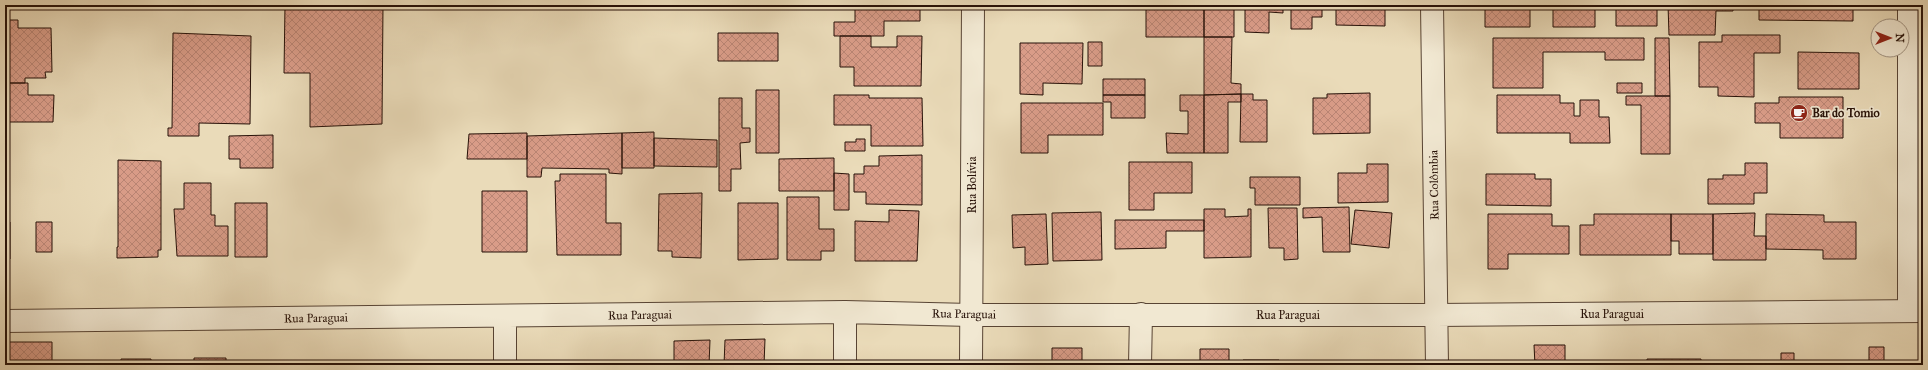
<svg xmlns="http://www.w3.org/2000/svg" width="1928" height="370" viewBox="0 0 1928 370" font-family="'IM FELL Great Primer',serif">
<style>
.building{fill:url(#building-cross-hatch);stroke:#271108}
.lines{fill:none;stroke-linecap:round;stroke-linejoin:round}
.minor-casing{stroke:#584434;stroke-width:24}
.tertiary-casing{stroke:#584434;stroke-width:24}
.minor{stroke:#f1e8d2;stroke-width:22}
.tertiary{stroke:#f1e8d2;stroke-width:22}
.labels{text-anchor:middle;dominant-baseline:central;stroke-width:3.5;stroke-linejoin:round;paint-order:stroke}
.poi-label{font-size:12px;font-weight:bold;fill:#271108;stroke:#f1e8d2;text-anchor:start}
.street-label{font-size:12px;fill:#271108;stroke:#f1e8d2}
</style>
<defs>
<pattern id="building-cross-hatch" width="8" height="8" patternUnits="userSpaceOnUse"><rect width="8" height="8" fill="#d99c88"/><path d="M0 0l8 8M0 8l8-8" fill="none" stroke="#ba8574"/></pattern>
</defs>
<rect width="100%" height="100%" fill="#eadbb9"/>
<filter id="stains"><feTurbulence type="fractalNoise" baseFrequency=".005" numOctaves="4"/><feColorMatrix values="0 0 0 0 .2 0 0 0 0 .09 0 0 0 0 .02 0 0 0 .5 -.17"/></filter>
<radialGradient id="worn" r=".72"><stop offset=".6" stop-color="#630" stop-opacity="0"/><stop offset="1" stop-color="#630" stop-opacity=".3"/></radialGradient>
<path class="building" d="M285,5h98l-1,119 -72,3v-54h-26z
M855,5h65v16h-36v15h-50v-14h21z
M1099,5h105v32h-58v-32z
M1204,5h30v32h-30z
M1245,5h38v8l-14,-1v21l-24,-1z
M1291,5h31v12h-10v12h-21z
M1336,5h52v3h-3v18l-49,-1z
M1485,5h45v22h-45z
M1553,5h42v22h-42z
M1616,5h41v21h-41z
M1668,5h65v6h-17l-1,24h-46z
M1759,5h94v16l-94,-1z
M5,20h13v8h33l1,44h-7l1,6h-21v5h-17v-13h-3z
M173,33l78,3 -1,88 -51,-1v13h-31v-8h4z
M718,33h60v28h-60z
M1722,35h58v18h-26v44l-36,-1v-9h-19v-45h23z
M840,36h31v11h26v-11h25l-1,50h-67v-19h-14z
M1204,37h28l-1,46 10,1v10l-37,1z
M1493,38h151v22h-39v-8h-62v36h-50z
M1655,38h14l1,58h-15z
M1088,42h14v24h-14z
M1020,43h63l-1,41 -39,-1v12l-23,-1z
M1798,52l61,1v36h-61z
M1103,79h42v16h-42z
M5,83h23v12h26l-1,27h-48z
M1617,83h25v10h-25z
M756,90h23v63h-23z
M1370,93v40l-57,1v-36h14v-4z
M1241,94v8h-13v51h-24v-58z
M1241,94h12v6h14v42h-27z
M834,95h35v3h53l1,48h-52v-21h-37z
M1103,95h42v23h-34v-16h-8z
M1180,95h24v58h-37l-1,-20 22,1v-23h-8z
M1497,95h63v8h14v13h6v-16h19v17h10l1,26h-40v-10h-73z
M1626,96h44v58h-29v-49h-15z
M1779,97h64v41h-63v-15h-25v-20h24z
M719,98h23v30h8v14l-10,1 1,26h-10v22h-12z
M1021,103h82v32h-55v18h-27z
M654,132v36h-32v-35z
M527,133v26h-60l2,-25z
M622,133v41l-13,-1v-4l-67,-1 -1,9h-14v-41z
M273,135v33h-33v-9h-11v-23z
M654,138l63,2v27l-63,-1z
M856,139h9v12h-20v-9h11z
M922,155v50l-56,-1v-12h-12v-18h10v-8h15v-10z
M834,158v33h-55v-32z
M118,160l43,1v89h-3v7l-41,1v-11h1z
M1129,162h63v31h-38v17h-25z
M1745,163h22v30h-13v11h-46v-25h15v-4h22z
M1367,164h21v38l-50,1v-30h29z
M834,173l15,1v36h-15z
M560,174h46v49h15v32h-64l-2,-74h5z
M1486,174h49v5h16v27l-65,-1z
M1250,177h50v28h-45v-17h-5z
M184,183h27v32h4v11h13v30h-51l-3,-47h10z
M482,191h45v61h-45z
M702,193l-1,65 -29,-1v-6h-14l1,-57z
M787,197h32v32h15v22h-13v9h-34z
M235,203h32v54h-32z
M738,203h40v56l-40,1z
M1349,207l1,45h-27l-1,-35 -19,1v-10z
M1268,208h29l1,51 -14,1v-12h-15z
M1204,209h21v8l23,-1v-7h3v48l-47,1z
M889,210l30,1 -2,50h-62v-40l34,1z
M1355,210l37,3 -3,35 -38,-4z
M1101,212l1,48 -49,1 -1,-48z
M1755,213l-1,23h12v24h-53v-46z
M1046,214l2,50 -23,1v-18l-12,1 -1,-33z
M1488,214h64v12h17v28h-61v15h-20z
M1594,214h77v41h-91v-30h14z
M1671,214h42v40h-34v-13h-8z
M1766,214l58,1v7h32v37h-33v-9l-57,-1z
M1115,220h89v11h-38v17l-51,1z
M5,222h5v37h-5z
M36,222h16v30h-16z
M765,339l-1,26h-40l1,-25z
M710,340l-1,25h-49v-3h14v-21z
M5,342h47v23h-47z
M1534,345h31v20h28h-58z
M1869,347h15v17l38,1h-53z
M1052,348h30v17h-30z
M1200,349h29v16h-39h10z
M1781,353h13v9h-13z
M194,358h32v7h-32z
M121,359h30v6h-30z
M1647,359h54v6h-54z
M1243,360h36v5h-36z
M244,362h37l-1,3h-36z
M309,363h28v2h-28z
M1286,363h51v2h-51z"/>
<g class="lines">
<defs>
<path id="minor" d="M1432,5l5,360
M1909,5v306
M5,321l840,-9 126,3h465l487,-4
M505,365v-48
M845,365v-53
M1140,365l1,-51"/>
<path id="tertiary" d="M971,365l2,-360"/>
</defs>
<use href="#minor" class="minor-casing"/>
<use href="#tertiary" class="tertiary-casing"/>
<use href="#minor" class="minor"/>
<use href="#tertiary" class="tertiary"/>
</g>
<defs>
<symbol id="cafe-disc" viewBox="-11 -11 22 22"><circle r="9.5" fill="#8f2418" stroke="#f1e8d2"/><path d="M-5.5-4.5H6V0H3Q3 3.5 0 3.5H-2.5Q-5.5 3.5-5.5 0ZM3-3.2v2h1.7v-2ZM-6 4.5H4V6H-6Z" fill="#fff"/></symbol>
</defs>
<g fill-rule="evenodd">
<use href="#cafe-disc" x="1789" y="103" width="20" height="20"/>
</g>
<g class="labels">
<g class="poi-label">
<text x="1812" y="113">Bar do Tomio</text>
</g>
<g class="street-label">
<text transform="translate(972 185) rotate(-90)">Rua Bolívia</text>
<text transform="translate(1434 185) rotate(-91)">Rua Colômbia</text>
<text transform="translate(964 314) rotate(1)">Rua Paraguai</text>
<text x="1612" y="314">Rua Paraguai</text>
<text transform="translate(640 315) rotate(-1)">Rua Paraguai</text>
<text x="1288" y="315">Rua Paraguai</text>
<text transform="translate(316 318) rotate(-1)">Rua Paraguai</text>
</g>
</g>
<rect width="1928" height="370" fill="none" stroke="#eadbb9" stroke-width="20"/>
<rect x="6" y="6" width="1916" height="358" fill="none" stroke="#271108" stroke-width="2"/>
<rect x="10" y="10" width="1908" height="350" fill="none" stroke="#271108"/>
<g transform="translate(1890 38) rotate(90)"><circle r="19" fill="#f1e8d2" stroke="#a09281"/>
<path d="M0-3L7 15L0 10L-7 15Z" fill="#8f2418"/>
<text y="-6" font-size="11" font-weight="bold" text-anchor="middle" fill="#271108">N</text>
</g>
<rect width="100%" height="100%" filter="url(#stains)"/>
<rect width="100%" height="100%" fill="url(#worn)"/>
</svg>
